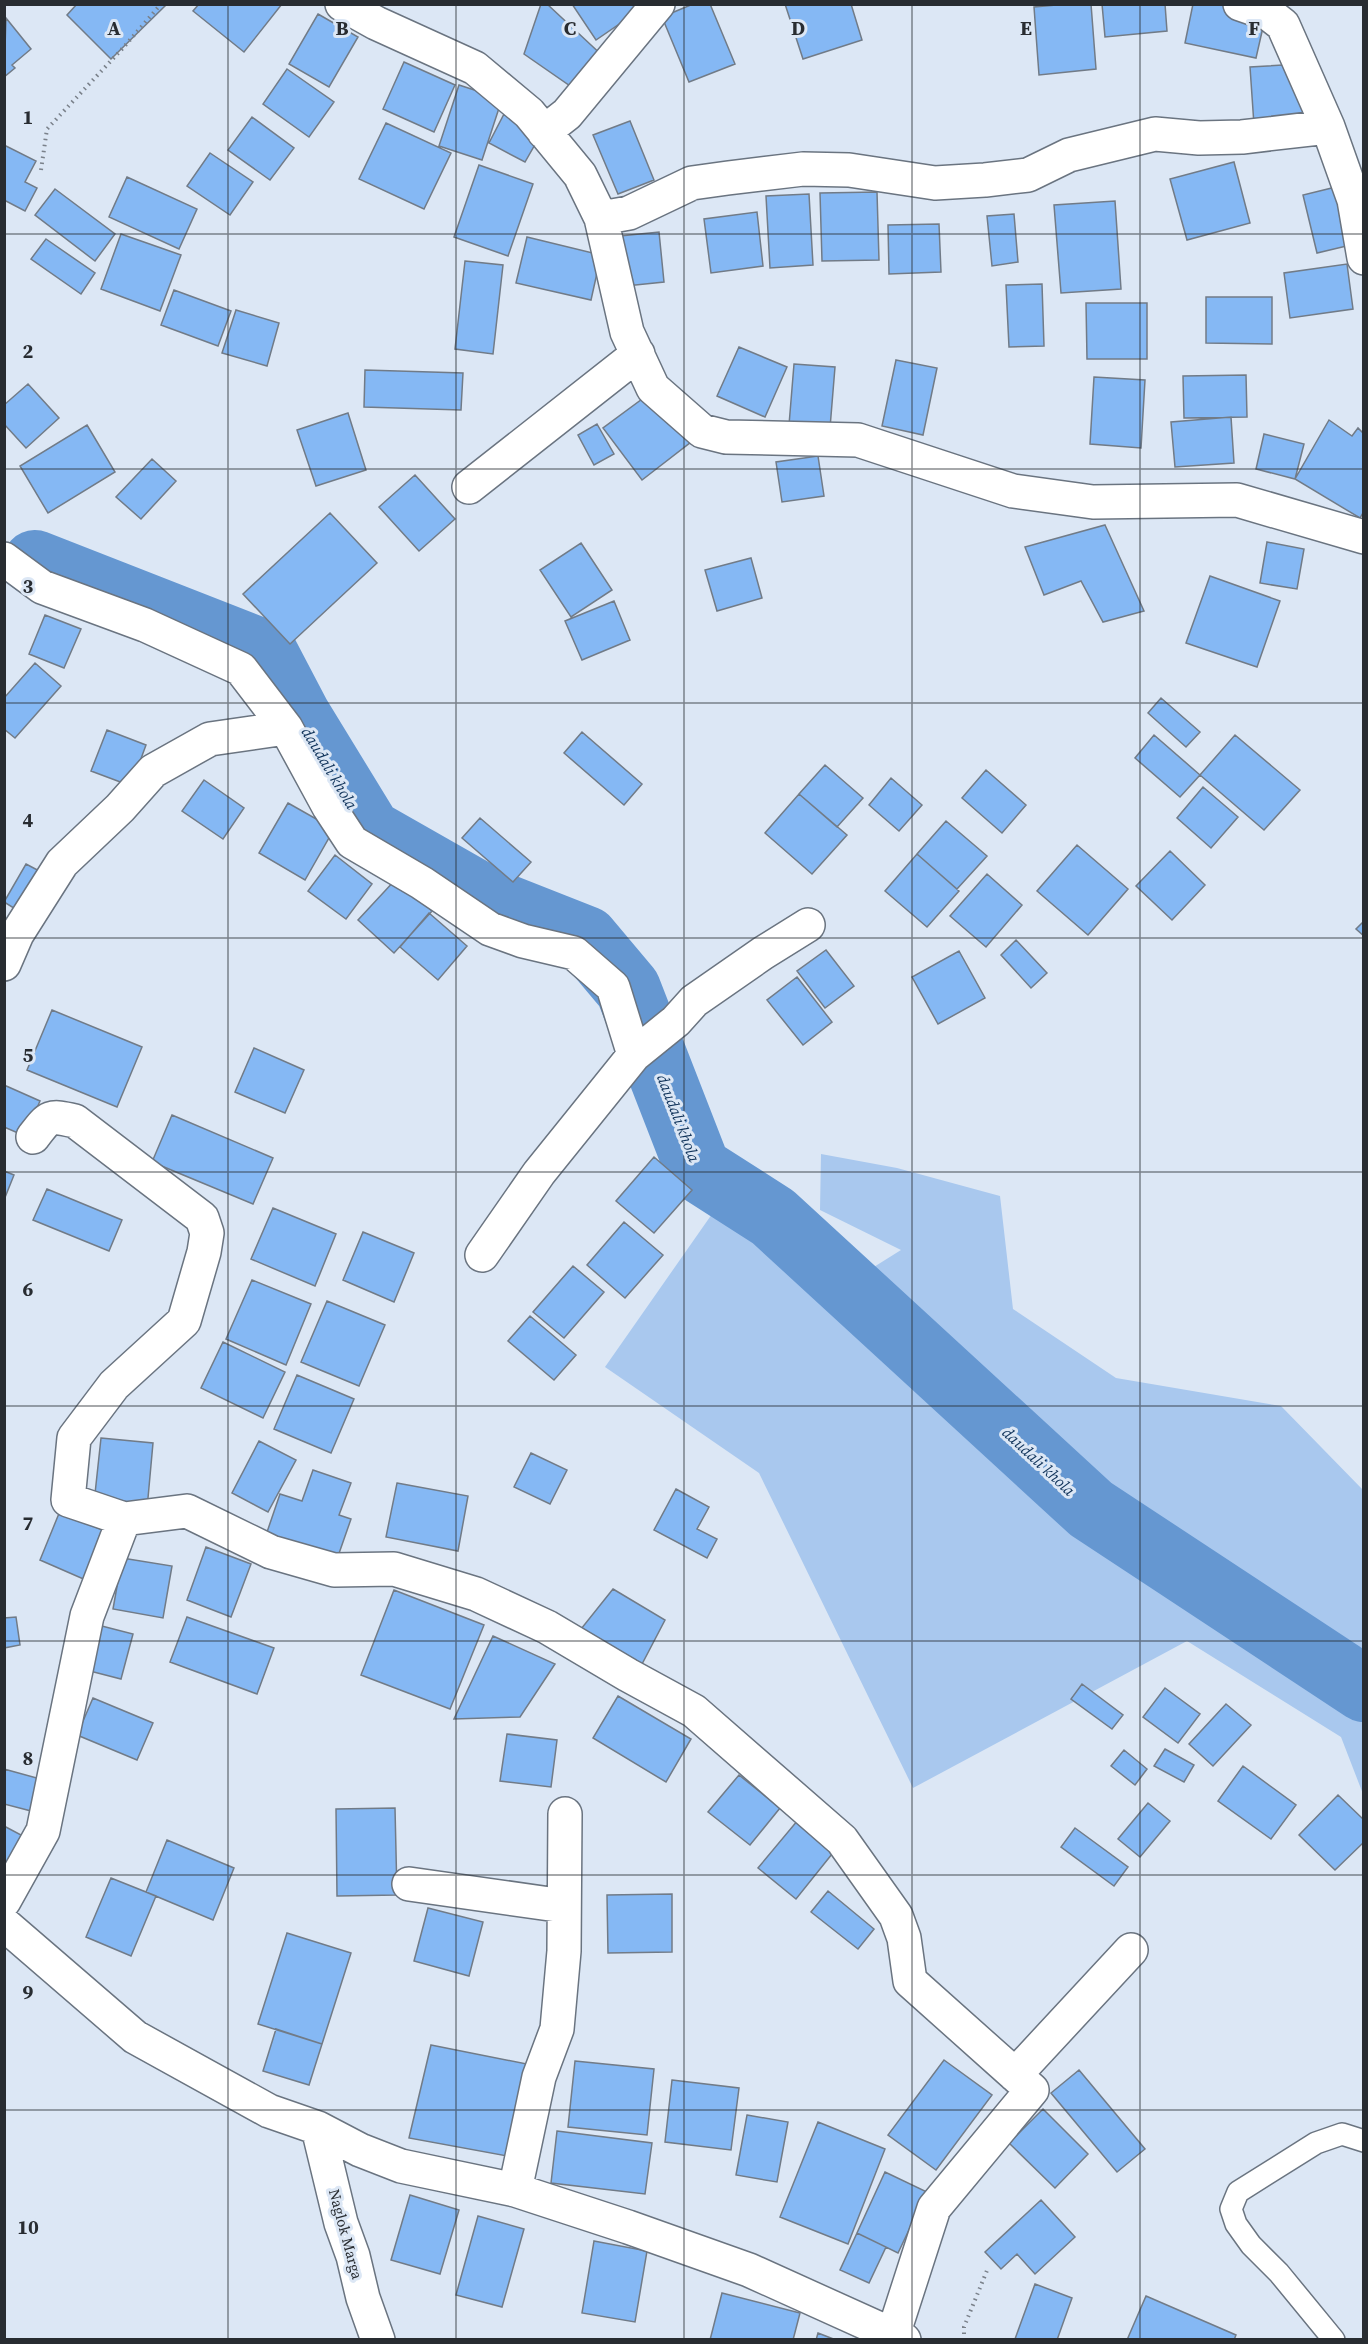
<svg xmlns="http://www.w3.org/2000/svg" width="1368" height="2344" viewBox="0 0 1368 2344" font-family="'Source Serif 4',serif">
<style>
.green{fill:#a9c8ee}
.lines{fill:none;stroke-linecap:round;stroke-linejoin:round}
.river{stroke:#6597d1;stroke-width:66}
.building{fill:#85b8f4;stroke:#717b87;stroke-width:1.5}
.service-casing{stroke:#6a7480;stroke-width:24}
.minor-casing{stroke:#6a7480;stroke-width:36}
.path{stroke:#7a818a;stroke-width:4;stroke-dasharray:1.5 4.5;stroke-linecap:butt}
.service{stroke:#fff;stroke-width:21}
.minor{stroke:#fff;stroke-width:33}
.grid{fill:none;stroke:#282c31;stroke-width:1.5;stroke-opacity:0.55}
.labels{text-anchor:middle;dominant-baseline:central;stroke-width:6;stroke-linejoin:round;paint-order:stroke}
.street-label{font-size:15px;fill:#282c31;stroke:#dce7f5}
.water-label{font-size:16px;font-style:italic;fill:#10335a;stroke:#dce7f5}
.grid-label{font-size:20px;text-anchor:middle;font-weight:bold;fill:#282c31;stroke:#dce7f5;stroke-width:6;stroke-linejoin:round;paint-order:stroke}
</style>
<rect width="100%" height="100%" fill="#dce7f5"/>
<path class="green" d="M821,1154l76,14 103,28 13,113 103,69 165,28 82,84v304l-22,-57 -154,-96 -274,147 -154,-315 -154,-106 114,-163 115,88 67,-42 -81,-40z"/>
<g class="lines">
<path class="river" d="M35,563l230,90 33,63 71,116 123,70 94,37 42,50 70,180 75,48 318,292 273,180"/>
</g>
<path class="building" d="M77,4h90l-56,55 -44,-44z
M199,4h83l-38,48 -51,-41z
M541,4h6l59,55 -30,31 -52,-36z
M572,4h70l2,3 -48,33z
M693,4h17l25,60 -46,18 -27,-65z
M785,4h66l11,36 -59,19z
M1068,4h23l5,65 -57,6 -5,-68z
M1102,4h63l2,27 -62,6z
M1193,4h27l46,10 -10,44 -71,-15z
M318,14l40,23 -29,50 -40,-23z
M6,18l25,31 -19,16 3,3 -11,9z
M404,62l51,23 -21,47 -51,-23z
M1300,64l4,57 -50,4 -4,-58z
M287,69l47,33 -25,35 -46,-33z
M459,85l43,14 -20,61 -43,-14z
M504,114l37,20 -16,28 -36,-19z
M252,117l42,31 -24,32 -42,-30z
M630,121l24,59 -36,14 -25,-59z
M386,123l65,30 -27,56 -65,-30z
M4,145l32,16 -11,21 12,6 -12,23 -21,-11z
M210,153l43,29 -23,33 -43,-29z
M1234,162l16,61 -63,17 -17,-61z
M479,165l54,19 -25,72 -54,-19z
M127,177l70,32 -18,40 -70,-32z
M1340,186l15,58 -38,9 -14,-58z
M55,189l60,45 -20,27 -60,-46z
M877,192l2,68 -57,1 -2,-68z
M809,194l4,71 -43,3 -4,-72z
M1115,201l6,88 -60,4 -7,-88z
M757,212l6,54 -52,7 -7,-54z
M1014,214l4,48 -26,4 -5,-50z
M939,224l2,48 -52,2 -1,-49z
M659,232l5,50 -38,4 -6,-50z
M121,234l60,21 -21,56 -59,-22z
M527,237l74,18 -10,45 -75,-17z
M46,239l49,34 -14,21 -50,-35z
M465,261l38,4 -10,89 -38,-5z
M1347,264l6,45 -63,9 -6,-45z
M1042,284l2,62 -35,1 -3,-62z
M174,290l57,21 -13,35 -57,-21z
M1206,297h66v47l-66,-1z
M1086,303h61v56h-60z
M236,310l43,13 -12,43 -45,-13z
M739,347l48,20 -22,50 -48,-21z
M896,360l41,8 -14,67 -41,-9z
M794,364l41,3 -5,61 -41,-3z
M365,370l98,3 -2,37 -97,-3z
M1246,375l1,42 -63,1 -1,-42z
M1094,377l51,3 -4,68 -51,-4z
M28,384l31,34 -33,30 -22,-24v-19z
M653,391l38,51 -49,38 -39,-52z
M348,413l18,57 -50,16 -19,-56z
M1231,417l3,46 -59,4 -4,-45z
M1329,420l23,16 6,-8 6,6v77l-4,7 -65,-39z
M597,424l17,30 -20,11 -16,-30z
M87,425l28,47 -67,41 -28,-47z
M1264,434l40,10 -9,35 -39,-10z
M818,456l6,40 -42,6 -6,-40z
M152,459l24,22 -35,38 -25,-22z
M415,475l40,44 -36,32 -40,-44z
M330,513l47,50 -87,81 -47,-50z
M1105,525l39,86 -41,11 -22,-41 -37,14 -19,-48z
M1267,542l37,7 -7,40 -37,-6z
M581,543l31,47 -41,27 -31,-47z
M751,558l11,40 -45,13 -12,-41z
M1210,576l70,25 -23,66 -71,-24z
M614,601l16,39 -48,20 -17,-39z
M45,615l36,14 -17,39 -35,-14z
M35,663l26,23 -46,52 -11,-9v-31z
M1161,698l39,34 -14,15 -38,-34z
M107,730l39,15 -15,41 -40,-15z
M582,732l60,52 -18,21 -60,-52z
M1154,735l46,40 -20,22 -45,-39z
M1235,735l65,55 -36,40 -64,-55z
M825,765l38,33 -26,29 -38,-33z
M986,770l40,35 -24,28 -40,-35z
M891,778l31,27 -23,26 -30,-26z
M204,780l40,28 -21,31 -41,-28z
M1203,787l35,30 -27,31 -34,-30z
M799,794l48,41 -35,39 -47,-41z
M288,803l46,26 -29,51 -46,-27z
M480,818l51,44 -18,20 -51,-44z
M946,821l41,35 -30,33 -40,-35z
M1077,845l51,44 -40,46 -51,-44z
M1170,851l35,34 -33,35 -36,-34z
M917,854l42,37 -32,36 -42,-36z
M335,855l37,29 -26,35 -38,-28z
M26,864l21,11 -22,40 -21,-13z
M987,874l35,31 -36,42 -36,-31z
M396,879l36,32 -38,42 -36,-33z
M429,913l38,33 -29,34 -38,-33z
M1364,921v15l-8,-7z
M1016,940l31,33 -16,15 -30,-33z
M826,950l28,36 -29,22 -28,-37z
M959,951l26,47 -47,26 -26,-47z
M797,977l35,45 -29,23 -36,-45z
M52,1010l90,37 -25,60 -90,-37z
M254,1048l50,22 -19,43 -50,-21z
M4,1085l36,16 -15,35 -21,-9z
M172,1115l101,43 -20,46 -101,-42z
M654,1157l38,33 -38,43 -38,-32z
M4,1171l10,4 -10,25z
M47,1189l75,31 -13,31 -76,-31z
M273,1208l63,26 -21,52 -64,-27z
M624,1222l39,33 -38,43 -38,-33z
M363,1232l51,21 -20,49 -51,-22z
M573,1266l31,26 -40,46 -31,-26z
M252,1280l59,24 -25,61 -60,-26z
M327,1301l58,24 -26,61 -58,-24z
M530,1316l46,39 -22,25 -46,-39z
M223,1342l62,30 -22,46 -62,-30z
M297,1375l57,24 -23,54 -57,-24z
M101,1438l52,5 -6,66 -53,-6z
M259,1441l37,19 -28,52 -36,-19z
M531,1453l36,17 -17,34 -36,-17z
M313,1470l38,13 -12,32 12,4 -15,43 -71,-24 15,-44 22,7z
M397,1483l71,13 -10,55 -72,-14z
M676,1489l33,18 -12,22 20,10 -10,19 -53,-28z
M60,1511l49,22 -21,48 -48,-21z
M206,1547l45,17 -20,53 -44,-17z
M122,1558l50,8 -9,52 -50,-9z
M613,1589l52,31 -24,46 -60,-37z
M394,1590l90,35 -34,84 -89,-34z
M16,1617l4,28 -16,3v-30z
M187,1617l87,31 -17,46 -87,-32z
M94,1624l39,10 -12,45 -39,-10z
M493,1636l62,28 -35,53 -66,2z
M1082,1684l41,31 -11,14 -41,-30z
M1165,1688l35,26 -22,29 -35,-26z
M618,1696l73,43 -25,43 -73,-44z
M93,1698l60,25 -16,37 -60,-25z
M1226,1704l25,21 -38,41 -24,-22z
M507,1734l50,6 -6,47 -51,-6z
M1165,1749l29,16 -10,17 -30,-16z
M1124,1750l23,19 -12,16 -24,-19z
M1243,1766l53,39 -25,34 -53,-38z
M4,1769l40,11 -9,32 -31,-8z
M739,1775l41,33 -30,37 -42,-33z
M1338,1795l26,25v22l-29,28 -36,-35z
M1148,1803l22,18 -30,36 -22,-18z
M395,1808l2,87 -60,1 -1,-87z
M803,1814l37,30 -44,55 -38,-31z
M4,1826l19,10 -19,35z
M1075,1828l53,39 -14,19 -53,-39z
M167,1840l67,28 -21,52 -67,-28z
M111,1878l45,18 -25,60 -45,-19z
M828,1891l46,38 -16,20 -47,-37z
M672,1894v58l-64,1 -1,-58z
M428,1908l55,14 -14,54 -55,-15z
M287,1933l64,20 -29,91 -64,-20z
M276,2029l46,15 -13,41 -46,-14z
M431,2045l101,20 -25,91 -98,-18z
M944,2060l48,35 -56,75 -48,-35z
M575,2061l79,8 -7,66 -79,-8z
M1079,2070l66,79 -28,23 -66,-79z
M672,2080l67,8 -8,62 -66,-8z
M1043,2109l45,45 -33,34 -46,-45z
M747,2115l41,7 -11,60 -41,-7z
M818,2122l67,27 -37,95 -68,-27z
M557,2131l95,12 -7,51 -94,-11z
M885,2172l42,20 -29,61 -41,-20z
M410,2195l49,15 -19,64 -49,-14z
M1041,2200l34,37 -40,37 -18,-20 -16,15 -16,-17z
M478,2216l46,13 -22,78 -46,-12z
M857,2233l29,14 -17,36 -29,-13z
M594,2241l53,10 -12,71 -53,-9z
M1035,2284l37,14 -15,42 -42,-1z
M722,2293l78,20 -7,27h-83z
M1146,2296l90,39 -2,5h-107z
M818,2333l18,7h-20z"/>
<g class="lines">
<defs>
<path id="service" d="M1334,2340l-55,-67 -28,-28 -15,-21 -5,-15 7,-17 78,-49 26,-9 22,7"/>
<path id="minor" d="M342,4l34,19 99,45 54,45 51,62 21,43 26,114 26,56 49,43 24,6 132,3 155,51 80,11 144,-2 127,37
M1240,4l29,10 14,11 45,102 26,73 10,58
M544,132l23,-18 91,-110
M601,218l28,-5 63,-30 36,-5 75,-9 46,1 86,13 50,-3 43,-5 41,-20 86,-21 44,4 43,-1 86,-10
M469,487l169,-133
M4,559l38,28 103,38 96,44 45,59 -76,11 -57,32 -33,37 -58,55 -45,71 -13,30
M286,728l43,79 23,35 70,41 68,46 33,12 51,12 39,34 21,68
M33,1137c16,-21 16,-22 42,-16l127,97 5,15 -3,19 -20,69 -70,64 -40,53 -6,62 56,19
M482,1255l57,-82 95,-118 42,-34 18,-20 69,-48 45,-28
M409,1884l155,22
M4,1901l39,-70 44,-215 37,-97 63,-8 84,41 63,18 60,-1 82,25 71,33 81,48 66,36 148,129 54,76 8,22 6,43 122,109 -98,118 -41,127
M4,1924l131,113 134,74 49,17 42,22 41,16 114,24 113,37 121,43 155,70
M1015,2075l116,-125
M318,2128l23,95 12,33 10,42 15,42
M515,2190l24,-113 18,-48 7,-78 1,-137"/>
</defs>
<use href="#service" class="service-casing"/>
<use href="#minor" class="minor-casing"/>
<path class="path" d="M41,170l6,-41 76,-81 38,-44
M964,2340v-13l24,-59"/>
<use href="#service" class="service"/>
<use href="#minor" class="minor"/>
</g>
<path class="grid" d="M228,4v2336M456,4v2336M684,4v2336M912,4v2336M1140,4v2336M4,234h1360M4,469h1360M4,703h1360M4,938h1360M4,1172h1360M4,1406h1360M4,1641h1360M4,1875h1360M4,2110h1360"/>
<g class="labels">
<g class="street-label">
<text transform="translate(346 2234) rotate(75)">Naglok Marga</text>
</g>
<g class="water-label">
<text transform="translate(330 768) rotate(59)">daudali khola</text>
<text transform="translate(679 1118) rotate(69)">daudali khola</text>
<text transform="translate(1039 1461) rotate(43)">daudali khola</text>
</g>
</g>
<g class="grid-label">
<text x="114" y="35">A</text>
<text x="342" y="35">B</text>
<text x="570" y="35">C</text>
<text x="798" y="35">D</text>
<text x="1026" y="35">E</text>
<text x="1254" y="35">F</text>
<text x="28" y="124">1</text>
<text x="28" y="358">2</text>
<text x="28" y="593">3</text>
<text x="28" y="827">4</text>
<text x="28" y="1062">5</text>
<text x="28" y="1296">6</text>
<text x="28" y="1530">7</text>
<text x="28" y="1765">8</text>
<text x="28" y="1999">9</text>
<text x="28" y="2234">10</text>
</g>
<rect width="1368" height="2344" fill="none" stroke="#282c31" stroke-width="12"/>
</svg>
